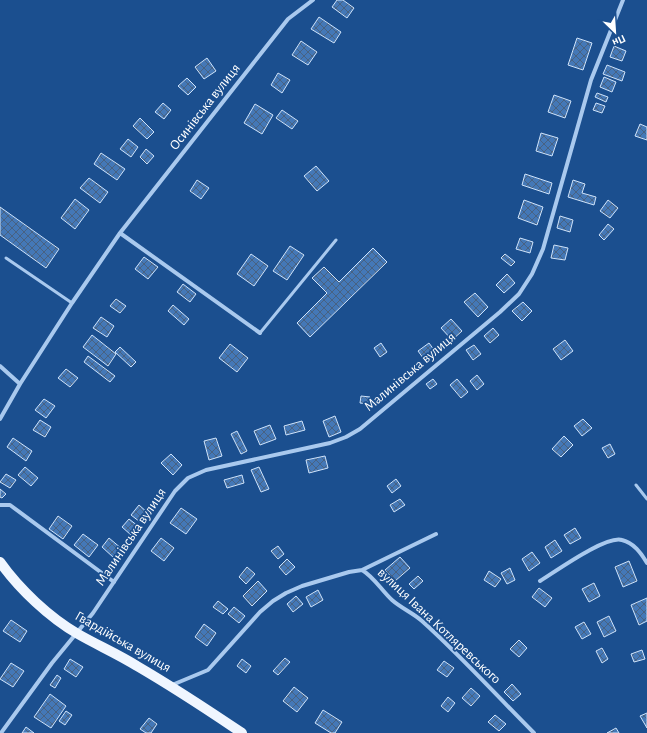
<svg xmlns="http://www.w3.org/2000/svg" width="647" height="733" viewBox="0 0 647 733" font-family="'Alegreya Sans',sans-serif">
<style>
.building{fill:url(#building-cross-hatch);stroke:#cfe3fa}
.lines{fill:none;stroke-linecap:round;stroke-linejoin:round}
.service{stroke:#a9c9ee;stroke-width:3}
.minor{stroke:#a9c9ee;stroke-width:4}
.primary{stroke:#f0f6ff;stroke-width:10}
.labels{text-anchor:middle;dominant-baseline:central;stroke-width:3.5;stroke-linejoin:round;paint-order:stroke}
.street-label{font-size:14px;fill:#fff;stroke:#1b4f8f}
</style>
<defs>
<pattern id="building-cross-hatch" width="8" height="8" patternUnits="userSpaceOnUse"><rect width="8" height="8" fill="#4478b7"/><path d="M0 0l8 8M0 8l8-8" fill="none" stroke="#486282"/></pattern>
</defs>
<rect width="100%" height="100%" fill="#1b4f8f"/>
<path class="building" d="M337,0h6l11,8 -7,10 -15,-11z
M319,17l22,15 -7,11 -23,-14z
M577,38l15,5 -9,27 -15,-5z
M301,41l16,11 -9,13 -16,-10z
M614,46l12,5 -4,10 -12,-4z
M207,58l9,13 -12,8 -9,-12z
M607,65l18,7 -3,9 -19,-7z
M278,73l12,7 -8,13 -11,-8z
M604,77l12,5 -4,10 -12,-5z
M187,78l9,9 -8,8 -10,-9z
M597,93l11,4 -2,5 -11,-5z
M554,95l17,6 -6,17 -17,-6z
M163,103l8,7 -7,9 -9,-7z
M596,103l9,3 -3,7 -9,-3z
M255,104l18,11 -11,19 -18,-11z
M282,110l16,11 -6,8 -16,-11z
M140,118l14,14 -7,7 -14,-13z
M640,124l7,3v13l-12,-4z
M541,133l17,5 -6,18 -16,-5z
M128,139l10,8 -7,10 -11,-8z
M146,149l8,7 -7,8 -7,-7z
M101,153l24,16 -8,11 -23,-16z
M316,166l13,15 -12,10 -13,-15z
M525,174l27,9 -3,11 -27,-9z
M89,178l19,14 -8,11 -20,-15z
M197,180l12,8 -8,11 -11,-8z
M573,180l12,4 -3,9 14,4 -2,8 -26,-8z
M75,199l14,11 -14,19 -14,-11z
M524,200l19,7 -6,18 -19,-7z
M608,200l10,8 -8,10 -10,-7z
M0,207l59,42 -13,19 -46,-33z
M560,216l13,4 -3,12 -13,-4z
M608,224l6,5 -10,11 -5,-5z
M520,238l13,4 -3,11 -14,-4z
M554,245l14,3 -3,12 -14,-2z
M290,246l14,9 -17,25 -14,-9z
M373,248l14,14 -77,75 -13,-14 30,-30 -15,-15 12,-11 15,15z
M251,254l17,12 -14,20 -17,-12z
M505,254l10,8 -4,4 -10,-8z
M144,257l14,10 -10,12 -13,-10z
M507,274l8,9 -11,10 -8,-8z
M183,284l13,10 -6,8 -13,-10z
M475,293l13,14 -10,10 -14,-15z
M116,299l10,7 -6,7 -10,-7z
M523,302l9,9 -10,10 -10,-10z
M173,305l16,14 -5,6 -16,-14z
M101,317l13,9 -7,11 -14,-9z
M451,319l11,12 -10,9 -11,-12z
M493,328l6,7 -9,8 -6,-7z
M92,335l24,19 -8,12 -25,-19z
M565,340l8,11 -12,9 -8,-11z
M381,343l6,9 -7,5 -6,-9z
M429,343l8,11 -11,8 -8,-11z
M230,344l18,14 -11,14 -18,-14z
M474,345l7,9 -8,6 -7,-10z
M120,347l16,15 -5,5 -16,-15z
M88,356l27,20 -5,6 -26,-20z
M66,369l12,9 -8,9 -12,-9z
M477,375l7,9 -7,6 -7,-9z
M433,379l4,5 -7,5 -4,-5z
M457,379l11,13 -7,6 -11,-13z
M361,396l9,1 -2,7 -8,-1z
M44,399l11,7 -9,12 -11,-8z
M335,416l6,16 -12,5 -6,-16z
M583,419l9,9 -10,8 -8,-10z
M40,420l11,7 -6,10 -12,-7z
M302,421l3,9 -19,5 -2,-9z
M270,425l6,14 -16,6 -6,-14z
M237,431l10,20 -6,3 -10,-20z
M564,436l9,9 -12,12 -9,-8z
M13,438l19,13 -6,10 -19,-14z
M216,438l6,18 -13,4 -5,-19z
M610,444l5,10 -7,4 -6,-10z
M171,454l11,11 -9,10 -12,-12z
M325,456l3,12 -19,5 -3,-13z
M25,467l13,11 -7,8 -13,-11z
M259,467l10,22 -8,3 -10,-22z
M6,474l10,6 -6,8 -10,-6z
M242,475l2,8 -17,5 -3,-8z
M396,479l5,7 -9,7 -5,-7z
M0,489l6,5 -4,4 -2,-1z
M400,499l5,6 -11,7 -4,-7z
M139,505l9,8 -8,9 -9,-7z
M181,508l16,11 -11,15 -16,-11z
M58,516l14,10 -9,13 -14,-10z
M129,519l9,7 -7,9 -9,-8z
M575,528l6,10 -11,6 -6,-9z
M83,534l15,11 -9,12 -15,-12z
M109,538l13,11 -8,9 -12,-11z
M161,538l13,10 -10,13 -13,-10z
M555,540l7,11 -11,7 -6,-11z
M278,546l6,8 -6,5 -7,-8z
M532,552l8,11 -11,8 -7,-12z
M400,557l10,11 -15,13 -10,-11z
M287,559l8,8 -9,8 -7,-8z
M629,561l8,20 -14,6 -8,-20z
M247,567l8,7 -9,10 -7,-7z
M510,568l5,12 -8,4 -6,-11z
M489,571l12,8 -6,8 -11,-7z
M418,576l5,5 -9,8 -5,-5z
M258,581l9,10 -15,15 -9,-10z
M594,583l6,13 -11,6 -7,-13z
M539,588l13,10 -7,9 -13,-10z
M318,590l5,10 -12,7 -5,-10z
M296,596l7,8 -10,8 -6,-8z
M647,598v23l-8,4 -8,-20z
M218,601l10,8 -5,5 -10,-7z
M234,607l11,9 -6,7 -11,-9z
M609,616l7,15 -12,6 -7,-15z
M11,620l16,11 -7,11 -17,-11z
M584,622l7,12 -9,5 -7,-12z
M204,624l12,9 -9,13 -12,-9z
M519,640l8,8 -8,9 -9,-8z
M602,648l6,11 -6,4 -6,-12z
M642,650l3,9 -11,3 -3,-8z
M285,658l5,4 -12,13 -5,-4z
M70,659l13,8 -7,10 -12,-8z
M242,659l9,7 -5,7 -9,-7z
M444,661l10,7 -7,9 -10,-7z
M11,663l13,8 -11,16 -13,-8z
M57,675l4,3 -6,10 -5,-3z
M512,684l9,10 -8,7 -9,-9z
M294,687l14,11 -11,14 -14,-11z
M471,688l9,8 -9,10 -9,-8z
M50,694l16,12 -15,22 -17,-11z
M448,697l7,6 -7,9 -7,-6z
M323,710l19,12 -7,11h-4l-16,-10z
M66,711l6,4 -7,10 -6,-4z
M647,713v15l-7,-12z
M495,715l11,9 -7,7 -11,-9z
M149,718l8,6 -6,9h-5l-6,-4z
M26,727l8,6h-12z
M616,728l3,5h-12z"/>
<g class="lines">
<path class="service" d="M6,258l66,45
M260,333l76,-93
M636,485l11,14"/>
<path class="minor" d="M120,233l140,100
M0,366l20,18
M0,419l20,-35 52,-81 48,-70 168,-214 25,-19
M0,505h10l104,77
M362,570c12,7 20,21 30,30 9,8 21,13 30,21 39,35 75,75 112,112
M540,581c15,-9 66,-46 82,-41 12,3 19,13 25,23
M172,685l36,-15 52,-58 13,-11 13,-8 16,-7 47,-14 13,-2 74,-36
M1,733l51,-70 41,-50 82,-122 13,-13 18,-8 124,-27 16,-6 14,-8 140,-117 19,-18 13,-20 11,-25 48,-169 32,-80"/>
<path class="primary" d="M0,562c19,27 50,56 78,72 19,11 40,20 59,32 36,21 71,44 105,67"/>
</g>
<g class="labels">
<g class="street-label">
<text transform="translate(205 107) rotate(-52)">Осинівська вулиця</text>
<text transform="translate(410 372) rotate(-40)">Малинівська вулиця</text>
<text transform="translate(131 537) rotate(-56)">Малинівська вулиця</text>
<text transform="translate(439 626) rotate(43)">вулиця Івана Котляревського</text>
<text transform="translate(123 642) rotate(30)">Гвардійська вулиця</text>
</g>
</g>
<g transform="translate(615 32) rotate(155)" stroke="#1b4f8f" stroke-width="3" paint-order="stroke">
<path d="M0-3L7 15L0 10L-7 15Z" fill="#ffffff"/>
<text y="-6" font-size="11" font-weight="bold" text-anchor="middle" fill="#ffffff">Пн</text>
</g>
</svg>
